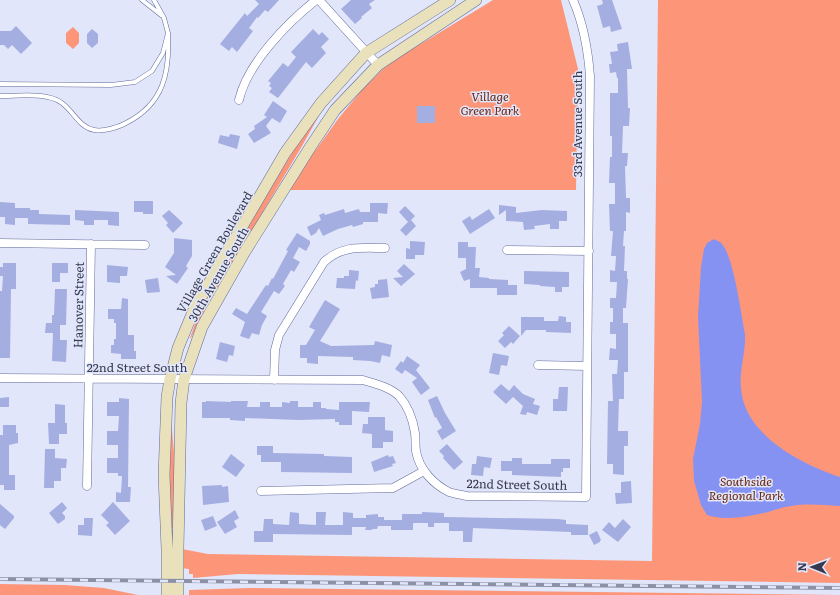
<svg xmlns="http://www.w3.org/2000/svg" width="840" height="595" viewBox="0 0 840 595" font-family="Literata,serif">
<style>
.green{fill:#fd9679}
.water{fill:#8592f2}
.building{fill:#a4aee1}
.lines{fill:none;stroke-linecap:round;stroke-linejoin:round}
.lane-casing{stroke:#626a99;stroke-width:5}
.street-casing{stroke:#626a99;stroke-width:9}
.secondary-casing{stroke:#626a99;stroke-width:12}
.lane{stroke:#fff;stroke-width:4}
.street{stroke:#fff;stroke-width:8}
.secondary{stroke:#e8e1bc;stroke-width:11}
.rail-casing{stroke:#8d91a6;stroke-width:4}
.rail{stroke:#e1e6fb;stroke-width:2.5;stroke-dasharray:8;stroke-linecap:butt}
.labels{text-anchor:middle;dominant-baseline:central;stroke-width:3;stroke-linejoin:round;paint-order:stroke}
.park-label{font-size:12px;font-style:italic;fill:#692511;stroke:#e1e6fb}
.street-label{font-size:12px;fill:#36394f;stroke:#e1e6fb}
</style>
<rect width="100%" height="100%" fill="#e1e6fb"/>
<path class="green" d="M493,0h68l17,69 -2,121h-289l51,-71 24,-29 21,-21 18,-13z
M658,0h182v583l-602,-9 -45,4v-4h-4v-5l-8,-1 1,-19 26,5 444,7z
M73,27l6,6v10l-6,6 -7,-6v-10z
M321,112l-19,34 -96,161 -15,31h-1l14,-39 100,-166z
M171,420l4,43 -1,65h-2l-3,-40z
M0,584l65,1 39,3 34,7h-138z
M250,588l590,7h-651v-5z"/>
<path class="water" d="M714,239c3,2 6,2 8,5 12,14 19,70 23,90 1,18 -6,36 -4,54 3,47 60,76 99,89v29c-17,-1 -32,-3 -49,0 -9,1 -18,5 -27,7 -18,4 -39,8 -57,2l-6,-10 -7,-24 -1,-22 7,-35 2,-22 -4,-85 3,-50 3,-18 3,-6z"/>
<path class="building" d="M255,0h24l-11,12 -3,-2 -7,8 -1,-1 -8,11 4,3 -16,21 -5,-5 -3,4 -9,-7 25,-31 2,3 12,-12z
M351,0h24l-6,4 3,4 -11,9 1,1 -7,6 -14,-15z
M602,0h10l10,29 -11,3 -1,-6 -7,2 -6,-22 6,-2z
M16,26l16,17 -11,11 -9,-9 -4,4 -4,-4h-4v-14h11z
M92,29l6,5v9l-6,5 -5,-5v-9z
M313,29l6,6 3,-3 7,7 -8,8 5,6 -14,15 -6,-6 -28,36 -9,-6 3,-4 -3,-2 2,-3 -3,-2 15,-18 5,4 8,-10 -5,-5z
M628,42l4,27h-5l1,39h2l-1,18h-6l-1,27h6l-1,13h-2l1,32h4v15l-4,-1v19h-2l-1,15h2l-1,25h3v8h1l-2,29h-3v15h5v49h-4v27h-5l-1,32h10v15h-4v29l-11,-1v-10h-6l1,-63h5l-1,-27h5l1,-14h-9l1,-12 6,1v-15h-6v-12h3v-14h-3v-10h6l1,-16h-7v-12l5,1 1,-15h-5l2,-25h-3l-1,-27h6v-21h-6l1,-26h2v-21h-2v-43h8v-15h-1l-1,-6 -6,1 -1,-9h3l-2,-12 8,-1 -1,-7z
M273,101l14,10 -7,12 -8,-5 -6,8 5,7 -17,10 -6,-9 7,-5 -1,-3 13,-9 -3,-2z
M417,106h18v17h-18z
M230,134l10,2 -3,13 -19,-6 2,-8 9,2z
M134,201h19v13h-10v-2h-9z
M0,202l15,1v5h15v2h9v4l31,1v10l-42,-1v-6h-13v7l-10,-1v-7h-5z
M370,203h18l-1,11 -9,-1v9h-15v2l-10,3 -1,-2 -14,4 -15,7 -4,-8 -3,5 -5,3 -4,-9 14,-7 -2,-5 5,-2 1,2 19,-6 1,4 14,-4 1,3h10z
M499,205l17,2v6l26,-3 25,1v10h-8v8h-9v-5l-16,2 1,3 -11,1 -1,-8 -17,-1v-11l-7,5z
M405,206l10,10 -4,4 5,6 -10,10 -6,-6 8,-8 -9,-10z
M489,209l6,9 -25,16 -8,-13 8,-5 2,4z
M75,210l44,2v14l-11,-1v-5h-14v5h-10v-4l-9,-1z
M169,210l14,13 -10,10 -7,-8 2,-2 -6,-7z
M297,233l13,8v3l-4,7 -7,-4 -6,11 7,4 -6,10 -3,-2 -8,14 2,2 -6,8 -5,-3 -13,21 6,4 -5,9 -3,10 -7,-2 -3,6 -9,-3 5,-14 -13,-8 4,-6 11,6 19,-29 2,1 4,-8 1,1 15,-28 -2,-1z
M174,238l18,2v16l-6,10 2,2 -11,16 -11,-8 10,-1 -11,-8 9,-14z
M410,241l15,1 -1,13h-9v4h-9v-11l4,1z
M458,242h10v5h8l-1,21h5l-1,9 10,1v1l19,1v5h9v10h-20v-7h-27v-9l-6,2 -4,-9 6,-3v-11h-8z
M3,263h13v26h-5l-1,69h-10v-67h2l1,-15h-3v-9h3z
M52,263h16v10h-8v9h-8z
M404,264l11,10 -14,12 -8,-8 10,-1 -6,-6z
M107,265l21,2 -1,9h-7v7l-13,-1z
M349,270l10,1 -1,10 -2,-1 -1,9 -19,-1 1,-10h7v-2h5z
M524,271l45,1v15h-7v5h-7v-5l-15,-1v-1l-16,-1z
M158,278l2,14 -13,1 -2,-13z
M387,279l2,18 -17,2 -2,-11 5,-1v-3h3v-4z
M55,289h12l-1,36h-6v15h7l-1,22 -14,-1 1,-28h-8l1,-10h6v-8h2z
M122,298l6,1v36h6v16h2v8h-15v-5l-10,-1v-8h3v-6h2v-16h-2v-4h-6v-10h13z
M325,300l15,9 -20,32 11,5 43,-1 1,-4 17,4 -2,12 -8,-2 -2,8 -10,-2 -17,-1v-3l-35,-1v8l-11,-1v-5h-7v-13h6l9,-15 -6,-3z
M559,316l7,1v5h5v11l-25,-1v-2h-20l-5,6v-19h23v4h14z
M509,326l11,10 -7,8 -2,-2 -6,6 -7,-7 6,-6 -2,-2z
M220,342l15,4 -2,10 -4,-1 -2,7 -11,-3z
M493,353l16,3 -2,10 -6,-1 -2,10 -10,-2z
M407,356l13,9 -4,5 14,18 -9,7 -9,-13 5,-4 -12,-8 -3,4 -7,-5 6,-8 2,2z
M501,384l8,7 5,-6 9,9 12,5 -2,5 7,2 -3,9 -10,-3 -1,3 -6,-1 3,-8 -10,-9 -7,7 -13,-12z
M559,387h9l-1,24h-14v-12h5z
M437,396l8,17 11,18 -14,9 -5,-9 5,-3 -6,-11 -1,1 -7,-18z
M9,397v10h-9v-9z
M119,398l10,1 -1,88h3l-1,15h-14v-10l5,1 1,-17h-4v-3h-11v-15h11v-13h-11v-14h11l1,-15h-12v-14h12z
M206,401l25,1v-1h17l-1,6h13v-5h10v5h12v-5l8,1v-2h8v6h15v-5h8v6h5v1l13,1v-8h31l-1,10 -17,-1v14h-13v-3h-4v-3l-37,1 -53,-2v3l-15,-1v-2h-28v-16h4z
M55,404l10,1v18h2v11h-8v10h-10l-1,-21h7z
M368,417h17v13l8,1v11h-10v6h-11v-14l-10,-1 1,-9h5z
M3,425h13v8h2v10l-9,2v30h6v15h-11v-5h-4v-50h3z
M447,444l16,18 -9,8 -11,-12 1,-2 -5,-5z
M257,446h16v7l51,1v2l28,1v16l-71,-1v-10h-20v-7h-4z
M45,449h10v9l12,1 -1,9h-5v13h-7v7h-10z
M231,454l14,11 -9,12 -14,-10z
M388,455l1,2 4,-1 3,7 -4,1 1,2 -19,6 -3,-10z
M477,456l15,2 -2,10 -6,-1 -1,9 -12,-1 1,-11h4z
M512,458h10v6h29v-5h19v9h-7v4h-2v5l-49,-2v-4h-11v-10h11z
M631,481l1,22 -16,1 -1,-11h6v-11z
M222,485v2l6,-1 1,16 -26,3 -1,-19z
M62,502l5,6 -5,5 3,3v3l-7,5 -9,-11z
M113,502l17,19 -15,14 -9,-10 3,-2 -8,-8z
M0,504l14,12v2l-9,11 -5,-4z
M235,510l4,8 -5,3 3,6 -12,7 -8,-12z
M290,512l9,1v11l17,1v-13h10l-1,13h18v-13l10,1v5h13v-3l12,-1v3h6v3h18v-6h20v-2l22,1v4l114,2 8,1v4l22,1v10h-17v-3l-98,-4 -1,14h-9v-11h-14v-8h-15v4h-6v-4h-15v7h-22v-4h-13l-1,3h-5v1h-7l1,-3h-14v8l-79,-1v8h-19v-11h9l1,-12h9v5l16,1z
M213,516l4,10 -12,5 -4,-11z
M84,518h9l-1,18 -14,-1v-10h6z
M623,519l8,8 -13,15 -16,-12 7,-8 6,6z
M597,531l4,9 -1,1v1l-6,3 -5,-10z"/>
<g class="lines">
<defs>
<path id="lane" d="M142,0l19,15
M0,84l111,1 24,-3 17,-11 11,-18 5,-20 -4,-15 -10,-18
M0,96c19,0 47,-4 62,7 12,9 17,24 32,27 9,2 25,-3 32,-7 38,-19 44,-51 42,-90"/>
<path id="street" d="M319,0l59,65
M239,100c8,-36 48,-77 77,-100
M0,243l145,2
M507,250l82,1
M538,365l49,1
M0,378l363,2c12,4 27,7 36,16 9,10 14,24 16,37 1,6 0,12 1,18 3,18 17,33 33,41 6,2 13,3 18,4l119,1 4,-421c-2,-26 -6,-51 -17,-76
M274,380l1,-30 4,-15 45,-73c18,-17 38,-14 61,-14
M87,486l4,-242
M261,491l132,-3 31,-17"/>
<path id="secondary" d="M167,595v-46l-3,-74 3,-78 3,-18 8,-31 17,-41 90,-154 36,-50 45,-50 84,-53
M178,595v-46l3,-146 3,-24 18,-52 42,-74 67,-107 24,-36 43,-45 98,-65"/>
</defs>
<use href="#lane" class="lane-casing"/>
<use href="#street" class="street-casing"/>
<use href="#secondary" class="secondary-casing"/>
<use href="#lane" class="lane"/>
<use href="#street" class="street"/>
<use href="#secondary" class="secondary"/>
<defs>
<path id="rail" d="M0,579c280,4 560,5 840,9"/>
</defs>
<use href="#rail" class="rail-casing"/>
<use href="#rail" class="rail"/>
</g>
<g class="labels">
<g class="park-label">
<text x="490" y="96">Village<tspan x="490" dy="14">Green Park</tspan></text>
<text x="746" y="481">Southside<tspan x="746" dy="14">Regional Park</tspan></text>
</g>
<g class="street-label">
<text transform="translate(577 124) rotate(-90)">33rd Avenue South</text>
<text transform="translate(214 252) rotate(-60)">Village Green Boulevard</text>
<text transform="translate(218 274) rotate(-60)">30th Avenue South</text>
<text transform="translate(78 305) rotate(-89)">Hanover Street</text>
<text x="137" y="367">22nd Street South</text>
<text transform="translate(517 484) rotate(1)">22nd Street South</text>
</g>
</g>
<g transform="translate(812 567) rotate(271)" stroke="#e1e6fb" stroke-width="3" paint-order="stroke">
<path d="M0-3L7 15L0 10L-7 15Z" fill="#36394f"/>
<text y="-6" font-size="11" font-weight="bold" text-anchor="middle" fill="#36394f">N</text>
</g>
</svg>
